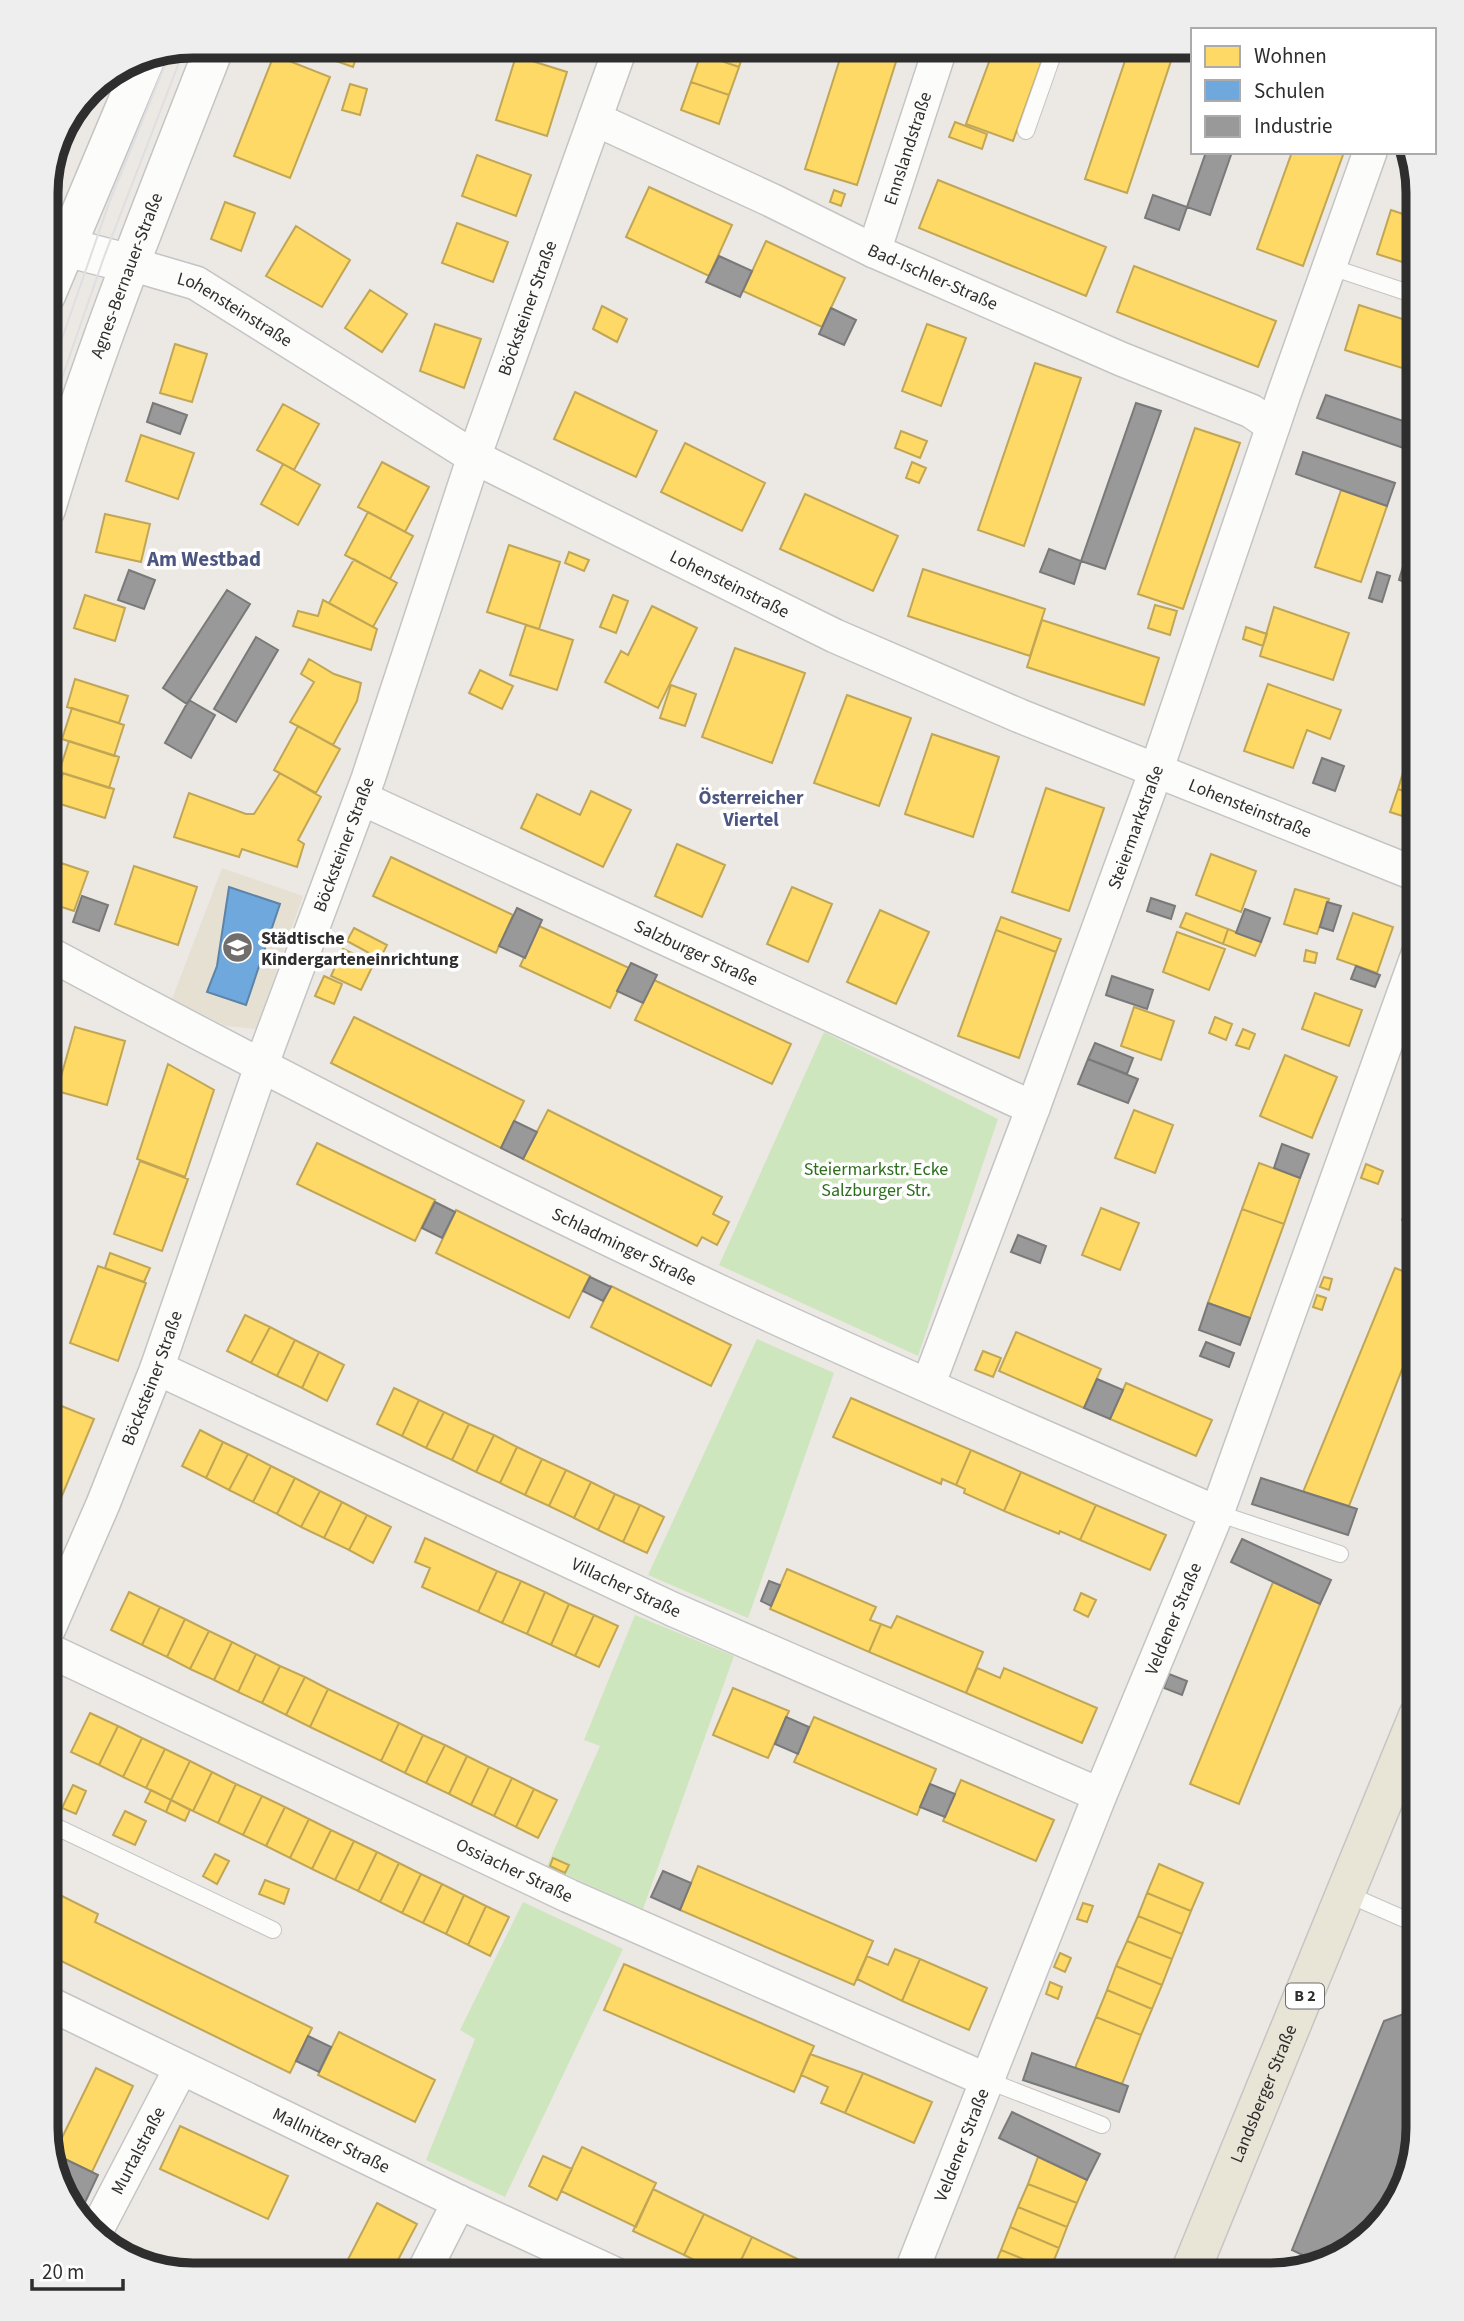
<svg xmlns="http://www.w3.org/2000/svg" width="1464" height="2321" viewBox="0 0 1464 2321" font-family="'Source Sans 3',sans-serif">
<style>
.education{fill:#e6e0d3}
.green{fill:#cee6be}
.homes{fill:#ffd966;stroke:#c0a655;stroke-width:2}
.schools{fill:#6fa8dc;stroke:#5c83a8;stroke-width:2}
.industry{fill:#999;stroke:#797979;stroke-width:2}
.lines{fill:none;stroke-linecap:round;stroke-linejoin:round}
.service-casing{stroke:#c5c4c5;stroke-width:18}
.minor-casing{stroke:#c5c4c5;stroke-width:36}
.tertiary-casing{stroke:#c5c4c5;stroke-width:41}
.secondary-casing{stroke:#c5c4c5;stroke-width:41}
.primary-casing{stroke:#c6c5c4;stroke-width:41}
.service{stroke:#fcfcfb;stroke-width:16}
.minor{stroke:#fcfcfb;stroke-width:33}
.tertiary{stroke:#fcfcfb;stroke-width:38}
.secondary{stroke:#fcfcfb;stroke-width:38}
.primary{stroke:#e8e4d6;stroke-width:38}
.tram{stroke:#dfdfe1;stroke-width:2}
.labels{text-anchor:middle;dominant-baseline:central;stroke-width:7;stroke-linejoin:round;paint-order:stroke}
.shield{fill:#fff;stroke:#6d6d6d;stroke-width:2}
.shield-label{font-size:16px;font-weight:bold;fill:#2e2e2e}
.street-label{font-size:18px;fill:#2e2e2e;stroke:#fff}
.poi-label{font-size:18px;font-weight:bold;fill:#2e2e2e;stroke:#fff;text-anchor:start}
.park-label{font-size:18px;fill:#2c6e1b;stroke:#fff}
.neighbourhood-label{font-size:19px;font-weight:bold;fill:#4d5680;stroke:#fff}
.quarter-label{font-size:21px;font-weight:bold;fill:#4d5680;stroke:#fff}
.rim{fill:none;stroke:#2e2e2e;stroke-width:9}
</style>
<rect width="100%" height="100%" fill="#ece8e4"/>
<path class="education" d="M222,868l81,28 -47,133 -30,-3 -54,-27z"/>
<path class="green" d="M824,1032l174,87 -80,237 -199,-91z
M757,1339l77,34 -86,245 -100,-43z
M635,1615l99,41 -91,253 -96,-43 53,-120 -16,-6z
M523,1902l100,47 -118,248 -79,-37 49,-121 -15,-9z"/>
<path class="homes" d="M335,46h25l-7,21 -23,-8z
M703,46h43l-7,21 -38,-13z
M844,46h57l-44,139 -52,-16z
M995,46h52l-34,95 -47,-17z
M1130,46h46l-49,147 -42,-14z
M701,54l38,13 -10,28 -38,-13z
M274,55l56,22 -40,101 -56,-22z
M516,56l51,16 -20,64 -51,-16z
M691,82l38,13 -10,29 -38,-14z
M350,84l17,5 -7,26 -18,-5z
M955,122l32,12 -5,15 -33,-12z
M1292,152h52l-41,114 -46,-17z
M477,155l54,20 -15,41 -54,-20z
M938,180l168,67 -20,49 -167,-68z
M649,187l83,38 -23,51 -83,-39z
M834,190l11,4 -4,12 -11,-4z
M225,202l30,11 -14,38 -30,-12z
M1391,210l27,9v48l-41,-13z
M457,223l51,19 -15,40 -51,-19z
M296,226l54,34 -28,47 -56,-31z
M766,241l79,37 -23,49 -79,-36z
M1134,266l142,55 -18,46 -141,-55z
M370,290l37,24 -25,38 -37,-24z
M1359,305l59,19v49l-73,-23z
M602,306l25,13 -10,23 -24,-13z
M435,324l46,15 -17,49 -44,-17z
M927,324l39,14 -25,68 -39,-15z
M175,344l32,10 -15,48 -32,-9z
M1035,363l46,15 -57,168 -46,-16z
M575,392l82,39 -21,46 -82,-38z
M283,404l36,20 -25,46 -37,-20z
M1195,428l45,15 -57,166 -45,-15z
M901,431l26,10 -7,17 -25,-10z
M141,435l53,18 -16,46 -52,-18z
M685,443l80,40 -23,48 -81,-39z
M382,462l47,25 -24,45 -47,-25z
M912,462l14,6 -7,15 -13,-5z
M283,464l37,21 -22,40 -37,-21z
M1341,490l46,16 -26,76 -46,-15z
M805,494l93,42 -25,55 -93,-42z
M368,512l45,24 -23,43 -45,-24z
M105,514l45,10 -9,38 -45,-10z
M509,545l51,17 -21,67 -52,-17z
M569,552l20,8 -5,11 -19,-8z
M354,559l43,24 -24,44 -44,-24z
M923,569l122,40 -15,47 -122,-40z
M85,595l40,13 -10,33 -41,-13z
M613,595l15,6 -12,32 -16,-6z
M323,600l54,29 -6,21 -78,-24 5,-15 20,5z
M1155,605l22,6 -7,24 -22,-7z
M652,606l45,22 -39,80 -53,-26 16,-31 7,4z
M1274,607l75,26 -16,47 -73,-24z
M1042,620l117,38 -15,47 -117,-38z
M526,625l47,15 -16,50 -47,-15z
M1246,627l21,7 -4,12 -20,-7z
M735,648l70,25 -33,90 -70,-26z
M309,659l25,15 27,9 -4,18 -24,44 -43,-23 24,-40 -13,-8z
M480,670l33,16 -11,23 -33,-16z
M75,679l53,17 -9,27 -52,-16z
M1268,684l73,26 -11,29 -23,-9 -14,38 -49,-17z
M671,685l25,9 -11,32 -25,-8z
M847,695l64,23 -32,88 -65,-23z
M72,708l52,17 -10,31 -52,-17z
M1418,724v21l-6,-2z
M298,726l42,23 -24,44 -42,-23z
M932,734l67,23 -26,80 -68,-23z
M69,741l50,16 -10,31 -50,-16z
M1412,743l6,2v25l-13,-4z
M1405,766l13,4v26l-20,-7z
M63,773l51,16 -9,29 -51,-16z
M280,773l41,24 -23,43 6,4 -7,23 -55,-18 -3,8 -65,-20 15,-44 57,21h8z
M1046,788l58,20 -35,103 -57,-19z
M1398,789l20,7v25l-28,-9z
M591,791l40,19 -28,57 -82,-39 16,-34 43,21z
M677,844l48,21 -23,52 -47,-21z
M1211,854l45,17 -15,41 -45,-17z
M391,857l122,58 -17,38 -123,-57z
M46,858l42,14 -14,39 -28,-9z
M134,866l63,21 -19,58 -63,-21z
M792,887l40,17 -24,58 -41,-18z
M1295,889l34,10 -12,35 -33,-10z
M880,910l49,22 -33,72 -49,-22z
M1186,913l42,16 -5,15 -43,-17z
M1353,913l40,14 -16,46 -40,-14z
M1001,917l60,22 -5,13 -60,-22z
M539,926l90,42 -19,40 -90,-42z
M354,928l33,17 -7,14 -33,-18z
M1228,929l33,13 -6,14 -32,-12z
M996,930l60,22 -37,106 -61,-22z
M1177,932l48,17 -16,41 -46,-18z
M343,949l31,14 -13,27 -30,-14z
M1306,950l11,3 -2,10 -11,-2z
M324,976l18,8 -8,20 -19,-8z
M654,980l137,64 -19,40 -137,-64z
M1315,993l47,17 -13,36 -47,-17z
M1134,1007l40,14 -13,39 -40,-14z
M354,1017l170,84 -23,47 -170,-85z
M1215,1017l17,7 -6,16 -17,-7z
M75,1027l50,14 -18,64 -50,-14z
M1243,1029l12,5 -6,15 -13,-4z
M1285,1055l52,22 -25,61 -52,-22z
M168,1064l46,26 -29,87 -48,-18z
M548,1110l174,87 -9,17 16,8 -12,23 -15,-8 -5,9 -174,-87z
M1134,1110l39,15 -18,48 -40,-15z
M317,1143l118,57 -20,41 -118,-57z
M140,1161l48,18 -26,72 -48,-17z
M1259,1163l41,15 -16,46 -42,-15z
M1366,1164l17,7 -5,13 -17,-6z
M1418,1178v19l-6,-3z
M1412,1194l6,3v30l-16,-7z
M1101,1208l38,15 -19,47 -38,-15z
M1242,1209l42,15 -34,94 -42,-15z
M456,1210l134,66 -21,42 -133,-65z
M110,1253l40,15 -6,14 -39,-14z
M98,1266l48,17 -28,78 -48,-18z
M1395,1268l23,9v51l-69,178 -46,-14z
M1324,1277l8,2 -3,11 -9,-3z
M611,1286l120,59 -20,41 -120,-59z
M1317,1295l9,3 -4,12 -9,-3z
M245,1315l25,12 -19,36 -24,-12z
M270,1327l25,13 -18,36 -26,-13z
M1016,1332l85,37 -17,39 -85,-37z
M295,1340l24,12 -17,36 -25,-12z
M983,1351l18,7 -8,19 -18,-7z
M319,1352l25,13 -17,36 -25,-13z
M1126,1383l86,37 -16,36 -86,-37z
M394,1388l25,12 -17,36 -25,-12z
M851,1398l120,52 -15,35 -14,-6 -1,5 -108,-47z
M419,1400l25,12 -18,36 -24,-12z
M54,1403l40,16 -48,115v-110z
M444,1412l25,12 -17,36 -26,-12z
M469,1424l25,11 -18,37 -24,-12z
M200,1430l23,12 -17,36 -24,-12z
M494,1435l23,12 -17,36 -24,-11z
M223,1442l25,12 -19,36 -23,-12z
M517,1447l25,12 -17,36 -25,-12z
M971,1450l50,22 -17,39 -40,-18 1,-4 -9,-4z
M248,1454l23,12 -18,36 -24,-12z
M542,1459l24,11 -17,36 -24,-11z
M271,1466l24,12 -18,36 -24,-12z
M566,1470l25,12 -17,36 -25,-12z
M1021,1472l75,33 -16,35 -20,-9 -1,3 -55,-23z
M295,1478l25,13 -19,36 -24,-13z
M591,1482l24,12 -17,36 -24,-12z
M320,1491l22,11 -18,36 -23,-11z
M615,1494l25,11 -17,37 -25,-12z
M342,1502l25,13 -18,35 -25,-12z
M640,1505l24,12 -17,36 -24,-11z
M1096,1505l70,30 -16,35 -70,-30z
M367,1515l24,12 -18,36 -24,-13z
M425,1538l72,33 -19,41 -56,-25 8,-19 -15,-6z
M787,1569l89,38 -6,13 11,4 -12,28 -99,-43z
M497,1571l24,10 -19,42 -24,-11z
M521,1581l24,11 -18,42 -25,-11z
M1273,1582l47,22 -81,200 -49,-20z
M129,1592l31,15 -18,38 -31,-15z
M545,1592l24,12 -18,41 -24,-11z
M1081,1593l15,7 -8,17 -14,-7z
M569,1604l25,11 -19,41 -24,-11z
M160,1607l25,12 -18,38 -25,-12z
M594,1615l24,11 -19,41 -24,-11z
M897,1616l86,36 -17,41 -97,-41 12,-28 10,4z
M185,1619l24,12 -19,38 -23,-12z
M209,1631l23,11 -18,38 -24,-11z
M232,1642l24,12 -18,38 -24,-12z
M256,1654l24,12 -18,37 -24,-11z
M280,1666l25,11 -19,38 -24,-12z
M977,1668l23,10 4,-10 93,40 -15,35 -116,-50z
M305,1677l23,12 -18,38 -24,-12z
M733,1688l56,23 -21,47 -55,-23z
M328,1689l71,34 -18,38 -71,-34z
M90,1713l28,13 -19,39 -28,-13z
M814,1717l122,52 -19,46 -123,-53z
M399,1723l24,12 -18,38 -24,-12z
M118,1726l24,12 -19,39 -24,-12z
M423,1735l22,10 -19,38 -21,-10z
M142,1738l23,11 -19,39 -23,-11z
M445,1745l22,11 -18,38 -23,-11z
M165,1749l25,12 -19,39 -25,-12z
M467,1756l22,11 -18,38 -22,-11z
M190,1761l22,11 -19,39 -22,-11z
M489,1767l23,11 -18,38 -23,-11z
M212,1772l24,12 -18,39 -25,-12z
M512,1778l22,11 -18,38 -22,-11z
M961,1780l93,40 -18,41 -93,-40z
M236,1784l26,12 -19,39 -25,-12z
M73,1785l13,6 -10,23 -14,-6z
M534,1789l23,11 -19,38 -22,-11z
M151,1790l20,10 -5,12 -21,-10z
M262,1796l23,11 -19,39 -23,-11z
M171,1800l19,10 -5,11 -19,-9z
M285,1807l24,12 -19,39 -24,-12z
M125,1811l21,10 -11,24 -22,-10z
M309,1819l22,11 -19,39 -22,-11z
M331,1830l23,11 -19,39 -23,-11z
M354,1841l23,11 -19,39 -23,-11z
M377,1852l22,11 -19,39 -22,-11z
M215,1854l14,7 -12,23 -14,-8z
M553,1858l16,7 -4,8 -15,-7z
M399,1863l22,11 -19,39 -22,-11z
M1159,1864l44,19 -12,28 -44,-18z
M698,1866l175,75 -19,44 -174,-75z
M421,1874l21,10 -19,39 -21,-10z
M265,1880l24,9 -5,15 -25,-10z
M442,1884l22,11 -18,39 -23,-11z
M46,1888l52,26 -3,8 217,106 -22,45 -239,-117 4,-8 -9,-5z
M1147,1893l44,18 -9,23 -44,-18z
M464,1895l22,11 -18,39 -22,-11z
M1083,1903l10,3 -6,16 -10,-3z
M486,1906l23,11 -19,39 -22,-11z
M1138,1916l44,18 -10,25 -45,-18z
M1127,1941l45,18 -10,26 -46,-19z
M895,1949l25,10 -18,42 -45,-22 10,-23 21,9z
M1060,1953l11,5 -6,14 -11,-5z
M920,1959l67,29 -18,42 -67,-29z
M624,1964l190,82 -20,46 -190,-82z
M1116,1966l46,19 -10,24 -45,-19z
M1050,1982l12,5 -4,12 -12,-5z
M1107,1990l45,19 -11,26 -45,-18z
M1096,2017l45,18 -19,49 -47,-16z
M339,2032l96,48 -20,42 -97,-47z
M810,2054l53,19 -18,40 -24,-10 7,-16 -27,-12z
M96,2068l37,18 -41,86 -38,-18z
M863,2073l69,29 -18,41 -69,-30z
M180,2126l108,50 -20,43 -108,-50z
M582,2147l74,36 -20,44 -75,-36z
M543,2156l29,13 -15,31 -28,-14z
M1038,2157l49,23 -10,23 -49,-19z
M1028,2184l49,19 -10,24 -49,-20z
M653,2189l51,25 -20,41 -51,-24z
M377,2203l40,21 -27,51h-50z
M1018,2207l49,20 -8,21 -49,-21z
M704,2214l48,23 -18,38h-9l-41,-20z
M1010,2227l49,21 -9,22 -49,-20z
M752,2237l62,30 -4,8h-76z
M127,2248l23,16 -28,-9z
M1001,2250l49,20 -2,5h-47l-9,-3z
M814,2267l18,8h-22z"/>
<path class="schools" d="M229,887l51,17 -34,101 -39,-13 10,-26z"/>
<path class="industry" d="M298,46h31l-5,10z
M1206,152h26l-22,63 -23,-8z
M1153,195l34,12 -8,23 -34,-12z
M719,256l33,15 -12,26 -34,-15z
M831,308l25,12 -12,25 -25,-11z
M1326,395l92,31v27l-101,-35z
M153,403l34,12 -7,19 -33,-12z
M1136,403l25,8 -56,158 -24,-8z
M1303,452l92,31 -8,23 -91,-32z
M1418,516v71l-19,-7z
M1049,549l32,12 -7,23 -34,-12z
M129,570l26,10 -11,29 -26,-9z
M1377,572l13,4 -8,26 -13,-4z
M227,590l23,14 -63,100 -24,-16z
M256,637l22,13 -42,72 -22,-13z
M189,700l26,15 -24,43 -26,-15z
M1322,758l22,8 -9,25 -22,-8z
M82,896l26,9 -9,26 -26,-9z
M1151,898l24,8 -4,13 -24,-8z
M1327,902l14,4 -8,25 -13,-4z
M517,908l25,12 -17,38 -26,-12z
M1245,909l25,9 -9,24 -25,-9z
M631,963l26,12 -14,28 -26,-12z
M1356,966l24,9 -5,12 -24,-8z
M1112,976l41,14 -6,19 -41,-14z
M1095,1043l38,15 -6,16 -39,-15z
M1088,1059l50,20 -10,24 -50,-19z
M514,1121l23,11 -14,27 -22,-11z
M1282,1144l27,10 -9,24 -26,-10z
M435,1202l20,10 -13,26 -20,-10z
M1018,1235l28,11 -6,17 -29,-11z
M1415,1251l3,1v25l-11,-5z
M590,1277l21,10 -8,14 -20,-10z
M1208,1303l42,15 -10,27 -41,-15z
M1206,1342l28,11 -5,14 -29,-11z
M1097,1379l26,11 -13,29 -26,-11z
M1261,1478l96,31 -9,26 -96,-31z
M1242,1539l89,41 -11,24 -89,-42z
M769,1581l11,4 -9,21 -10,-5z
M1169,1674l18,7 -5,14 -18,-7z
M786,1717l23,10 -11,27 -23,-10z
M930,1784l25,10 -10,23 -25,-10z
M663,1871l28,12 -11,27 -29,-13z
M1418,2009v120l-24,81 -57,50 -29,7 3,-8 -19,-9 92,-229z
M308,2036l23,11 -12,25 -23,-11z
M1032,2053l96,33 -9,26 -96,-32z
M1012,2112l88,42 -13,26 -88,-42z
M65,2159l33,16 -19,40 -18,-21 -4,-18z"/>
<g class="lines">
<defs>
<path id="service" d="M1026,131l30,-85
M1331,267l87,29
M1217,1513l123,41
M46,1822l227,108
M1347,1894l71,31
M989,2081l113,44"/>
<g id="minor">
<path id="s1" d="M595,119l176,81 103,51 247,108 130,52 22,15"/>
<path id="s2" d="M874,251l67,-205"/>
<path id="s3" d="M131,264l65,19 278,174 361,179 185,80 398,159"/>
<path id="s4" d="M361,798l672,310"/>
<path id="s5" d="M46,952c220,118 443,232 670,338 165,77 334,149 501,223"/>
<path id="s6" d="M157,1368l515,241 428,186"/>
<path id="s7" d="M928,1385l105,-277 123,-337 128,-377 86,-242"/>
<path id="s8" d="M46,1635l57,-131 54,-136 111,-321 100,-268 106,-322 147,-411"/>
<path id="s9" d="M46,1649l523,247 420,185"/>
<path id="s10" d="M46,2002l413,200 158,73"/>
<path id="s11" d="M95,2233l86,-165"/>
<path d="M422,2275l37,-73"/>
<path id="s12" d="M910,2275l190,-480 117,-282 201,-559"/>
</g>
<path id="tertiary" d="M46,242l85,22"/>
<g id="secondary">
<path d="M46,295l101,-240"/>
<path id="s13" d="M46,509c47,-157 109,-310 169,-463"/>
</g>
<g id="primary">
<path id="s14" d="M1189,2275l229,-559"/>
</g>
</defs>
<use href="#service" class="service-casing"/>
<use href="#minor" class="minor-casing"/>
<use href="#tertiary" class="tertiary-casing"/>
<use href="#secondary" class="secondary-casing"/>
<use href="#primary" class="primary-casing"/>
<use href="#service" class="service"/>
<use href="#minor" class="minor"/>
<use href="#tertiary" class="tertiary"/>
<use href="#secondary" class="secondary"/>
<use href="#primary" class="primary"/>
<path class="tram" d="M46,385l63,-182 62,-153
M46,424l58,-167 81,-210"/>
</g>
<defs>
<symbol id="school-disc" viewBox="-11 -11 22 22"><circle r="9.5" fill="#706f6e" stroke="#fff"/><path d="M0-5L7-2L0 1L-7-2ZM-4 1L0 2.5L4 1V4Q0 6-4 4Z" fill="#fff"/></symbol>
</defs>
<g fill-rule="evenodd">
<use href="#school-disc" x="220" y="930" width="35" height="35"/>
</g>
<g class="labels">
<rect class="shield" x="1286" y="1983.5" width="38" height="25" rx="5"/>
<g class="shield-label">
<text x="1305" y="1996">B 2</text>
</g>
<g class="street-label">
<text stroke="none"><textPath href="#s2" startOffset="108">Ennslandstraße</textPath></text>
<text stroke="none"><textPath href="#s13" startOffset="247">Agnes-Bernauer-Straße</textPath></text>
<text stroke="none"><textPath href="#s1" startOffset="373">Bad-Ischler-Straße</textPath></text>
<text stroke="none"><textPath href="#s8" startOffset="1412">Böcksteiner Straße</textPath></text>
<text stroke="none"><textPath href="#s3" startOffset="114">Lohensteinstraße</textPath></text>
<text stroke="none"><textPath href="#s3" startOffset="681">Lohensteinstraße</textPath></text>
<text stroke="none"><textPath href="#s3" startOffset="1248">Lohensteinstraße</textPath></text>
<text stroke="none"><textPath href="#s7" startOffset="595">Steiermarkstraße</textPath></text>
<text stroke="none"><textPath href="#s8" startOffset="845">Böcksteiner Straße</textPath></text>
<text stroke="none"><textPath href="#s4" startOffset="369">Salzburger Straße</textPath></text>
<text stroke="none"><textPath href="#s5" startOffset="649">Schladminger Straße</textPath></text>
<text stroke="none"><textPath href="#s8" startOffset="278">Böcksteiner Straße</textPath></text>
<text stroke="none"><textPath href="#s6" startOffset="518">Villacher Straße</textPath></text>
<text stroke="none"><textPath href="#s12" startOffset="707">Veldener Straße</textPath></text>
<text stroke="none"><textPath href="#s9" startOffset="518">Ossiacher Straße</textPath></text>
<text stroke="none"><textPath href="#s14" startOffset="196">Landsberger Straße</textPath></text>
<text stroke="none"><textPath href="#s10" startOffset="317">Mallnitzer Straße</textPath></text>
<text stroke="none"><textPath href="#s12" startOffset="140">Veldener Straße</textPath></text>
<text stroke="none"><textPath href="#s11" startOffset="93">Murtalstraße</textPath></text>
</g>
<g class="poi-label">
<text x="261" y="938">Städtische<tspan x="261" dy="21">Kindergarteneinrichtung</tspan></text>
</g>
<g class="park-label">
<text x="876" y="1169">Steiermarkstr. Ecke<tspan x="876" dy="21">Salzburger Str.</tspan></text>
</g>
<g class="neighbourhood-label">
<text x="751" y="798">Österreicher<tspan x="751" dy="22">Viertel</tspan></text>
</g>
<g class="quarter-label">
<text x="204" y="559">Am Westbad</text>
</g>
</g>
<path d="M0 0H1464V2321H0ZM193 58H1271A135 135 0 0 1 1406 193V2128A135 135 0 0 1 1271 2263H193A135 135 0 0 1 58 2128V193A135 135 0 0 1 193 58Z" fill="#eee" fill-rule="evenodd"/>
<path class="rim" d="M193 58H1271A135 135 0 0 1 1406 193V2128A135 135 0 0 1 1271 2263H193A135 135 0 0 1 58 2128V193A135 135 0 0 1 193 58Z"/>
<rect x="1191" y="28" width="245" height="126" fill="#ffffff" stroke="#ababab" stroke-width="2"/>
<rect x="1205" y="46" width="35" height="21" fill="#ffd966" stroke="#ababab" stroke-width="2"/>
<text x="1254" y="63" font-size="21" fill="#2e2e2e">Wohnen</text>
<rect x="1205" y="80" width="35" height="21" fill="#6fa8dc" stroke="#ababab" stroke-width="2"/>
<text x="1254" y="98" font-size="21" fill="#2e2e2e">Schulen</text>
<rect x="1205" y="116" width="35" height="21" fill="#999999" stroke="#ababab" stroke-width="2"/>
<text x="1254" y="133" font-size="21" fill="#2e2e2e">Industrie</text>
<path d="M32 2279v10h91v-10" fill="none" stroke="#2e2e2e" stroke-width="3.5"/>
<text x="42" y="2279" font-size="21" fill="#2e2e2e" stroke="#ffffff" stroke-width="5" paint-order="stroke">20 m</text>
</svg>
